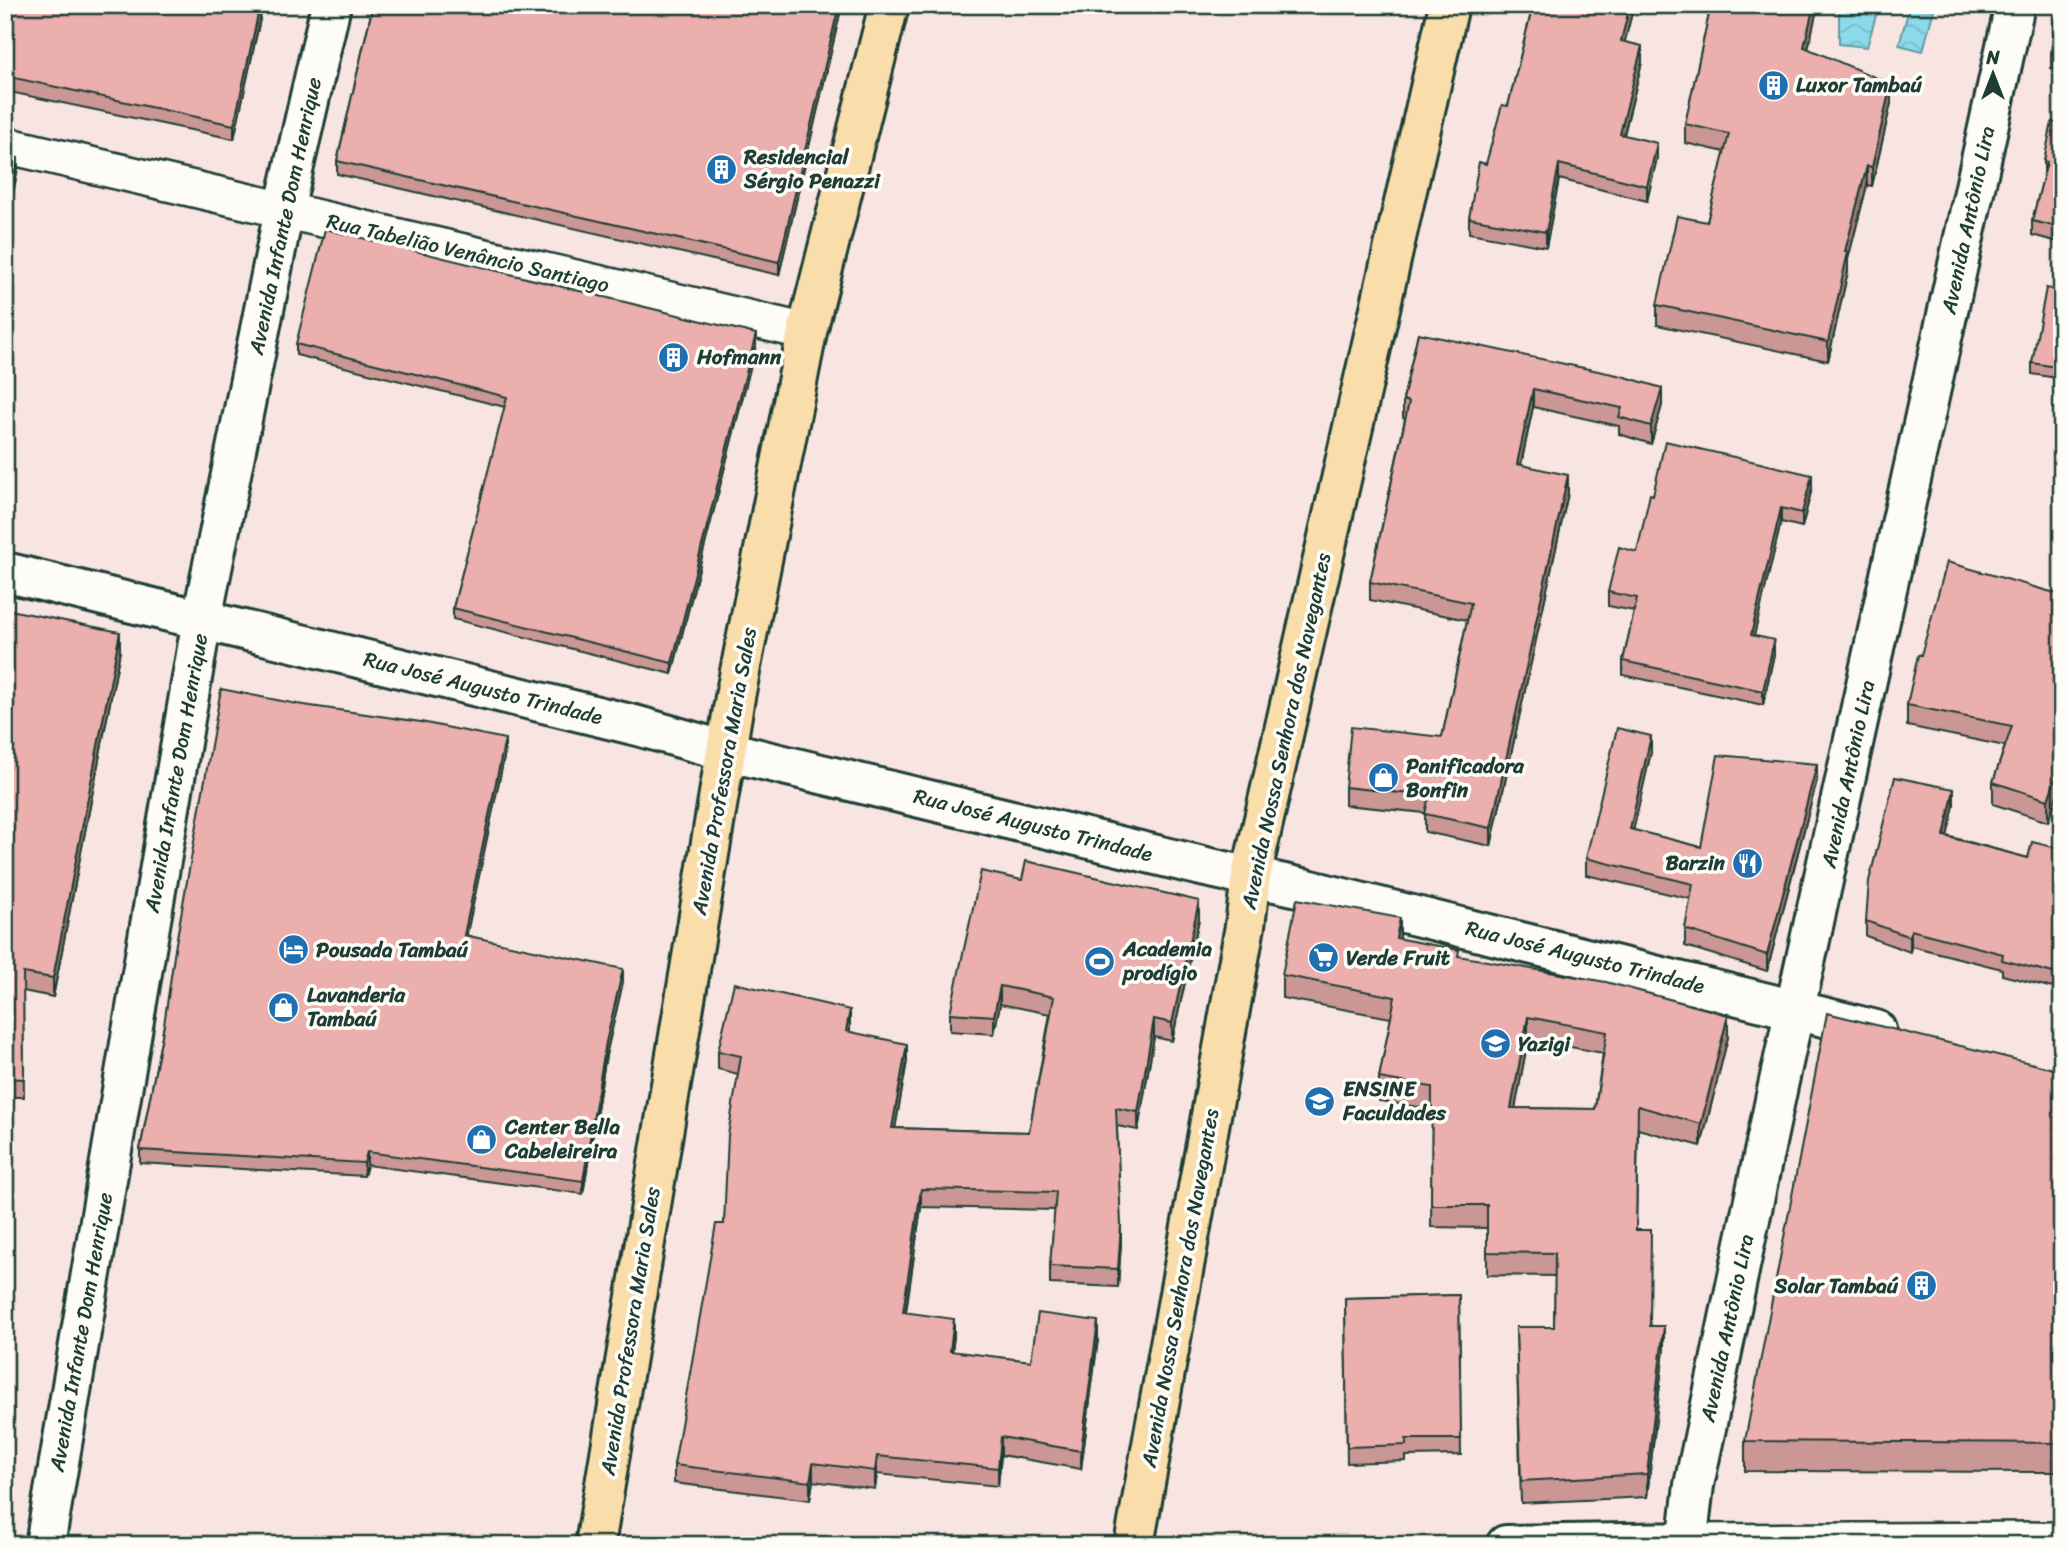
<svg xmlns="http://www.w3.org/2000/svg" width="2067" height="1550" viewBox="0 0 2067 1550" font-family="Sriracha,sans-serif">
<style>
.water{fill:url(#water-waves);stroke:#609ba1;stroke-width:2}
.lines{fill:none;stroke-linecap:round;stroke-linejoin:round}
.street-casing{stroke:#1f3d34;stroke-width:40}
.secondary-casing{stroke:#1f3d34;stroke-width:44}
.primary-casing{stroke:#1f3d34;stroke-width:44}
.street{stroke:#fdfcf7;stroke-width:35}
.secondary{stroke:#fdfcf7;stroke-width:38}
.primary{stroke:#f9deab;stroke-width:38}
.wall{fill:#ca9795;stroke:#1f3d34;stroke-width:2;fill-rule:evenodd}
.shaded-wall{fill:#a47b79;stroke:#1f3d34;stroke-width:2}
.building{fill:#ebb0ad;stroke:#1f3d34;stroke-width:2;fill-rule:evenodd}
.labels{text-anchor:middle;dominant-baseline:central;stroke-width:7;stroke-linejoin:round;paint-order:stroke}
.poi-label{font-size:21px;font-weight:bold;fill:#1f3d34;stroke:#fdfcf7;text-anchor:start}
.street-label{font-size:21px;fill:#1f3d34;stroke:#fdfcf7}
</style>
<defs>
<pattern id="water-waves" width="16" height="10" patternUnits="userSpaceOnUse" patternTransform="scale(1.75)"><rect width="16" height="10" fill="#8bd9e9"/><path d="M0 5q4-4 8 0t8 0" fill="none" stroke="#78bbc8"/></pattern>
</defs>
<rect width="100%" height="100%" fill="#f8e5e1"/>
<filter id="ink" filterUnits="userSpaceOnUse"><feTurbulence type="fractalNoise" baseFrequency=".0143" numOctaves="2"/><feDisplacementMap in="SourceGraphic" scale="14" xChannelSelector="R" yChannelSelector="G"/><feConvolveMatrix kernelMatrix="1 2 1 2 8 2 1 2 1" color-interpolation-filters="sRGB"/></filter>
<g filter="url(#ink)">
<path class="water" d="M1839,5h40l-12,42 -28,-3z
M1910,5h25l-12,46 -24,-6z"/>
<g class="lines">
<defs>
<path id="street" d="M5,145l802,187
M1688,1542l374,-2"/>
<path id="secondary" d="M5,572l633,154 88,25 480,116 97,21 573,142
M45,1545l157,-926 82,-409 47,-205
M1506,1545l182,-3
M1687,1545l7,-60 84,-399 237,-1081"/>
<path id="primary" d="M595,1545l140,-848 72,-365 82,-327
M1134,1545l111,-619 6,-50 198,-871"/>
</defs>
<use href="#street" class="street-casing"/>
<use href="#secondary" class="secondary-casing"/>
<use href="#primary" class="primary-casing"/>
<use href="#street" class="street"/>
<use href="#secondary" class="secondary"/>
<use href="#primary" class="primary"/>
</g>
<path class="wall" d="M5,5h258l-29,134 -229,-48z
M373,5h469l-63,270 -442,-101v-13z
M1533,5h101l-10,37 18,20 -18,73 33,23 -10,43 -88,-22 -13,68 -77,-14v-15l17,-54 22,-58z
M1711,5h107l-10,44 83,54 -19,83 -5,-1 -19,74v12l-20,90 -171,-36v-20l50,-83 18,-70 -40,-9v-19z
M2062,11v58l-11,-1v-15z
M2062,124v119l-30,-8v-14l12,-47v-13z
M2062,291v88l-30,-5v-11z
M1418,333l244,72 -11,39 -32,-10v-8l-86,-19 -12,58 47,28 -77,353 -66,-14v-19l-80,-8v-18l97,-50 25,-117 -97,-20v-18l35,-163 -2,-1v-18z
M296,344l460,1 -84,329 -219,-55v-11l52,-201 -209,-52z
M1812,488l-10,39 -21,-5 -27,113 20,19 -11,51 -140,-30v-14l11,-50 -26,-5v-14l29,-40 16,-57z
M2062,595l-14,227 -55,-18v-22l12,-36 -98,-20v-21l14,-50z
M5,609l115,42 -67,346 -30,-6 1,106h-19z
M1651,752l-18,78 68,17 116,-67 -50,191 -82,-25v-17l6,-30 -105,-24v-17z
M505,753l-39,182 157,47 -17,73 -23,139 -216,-29 -3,11 -224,-13v-13l24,-125z
M1954,805l-7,31 81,22 34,-9v158l-6,-2 1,-16 -55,-14v-6l-91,-23 -1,6 -44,-16v-15z
M1022,880l177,39 -27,122 -18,-4 -16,93 -21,-4 4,117 -3,44 -68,-3v-18l5,-56 -134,-3 -15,105 48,24 -2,16 79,9 67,-22 -17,130 -80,-14 -3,31 -121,-12 -2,15 -62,-8 -3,19 -136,-17v-18l50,-241 14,-150 -20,-5v-18l132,-23v4l57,29 -12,67 134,4 21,-118 -50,-10 -6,30 -44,-3v-18z
M1400,939l328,98 -27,109 -63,-17 -2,101 15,96 13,23 -17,148 -126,6 -5,-176h38l1,-51 -68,-1v-47l-56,-1 1,-118 -53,-8v-23l12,-60 -109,-20v-23zM1528,1039l75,14 -8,56 -80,-1z
M2062,1071v401l-317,-1v-30z
M1459,1295l2,160 -55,1v5l-59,2 -2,-165z"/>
<path class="shaded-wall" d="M260,5h3l-29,134v-14z
M839,5h3l-63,270v-13z
M1630,5h4l-13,52v-16z
M1814,5h4l-14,61v-19z
M1642,46v16l-22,87v-15z
M1891,84v19l-19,83v-19z
M1657,143v15l-10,43v-15z
M18,158v11l-13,65v-11z
M1559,164v15l-13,68v-15z
M1867,166v19l-19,74v12l-20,90v-19l17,-91z
M756,334v11l-84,329v-11z
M1662,388v17l-11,39v-18z
M1533,389v18l-16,75v-18z
M1568,475v18l-77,353v-18z
M1812,475v13l-10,39v-14z
M1781,508v14l-30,127v-14z
M120,632v19l-67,346v-19z
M1774,640v14l-11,51v-14z
M1651,736v16l-21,93v-16z
M505,739v14l-41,195v-13z
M2062,759v22l-14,41v-22z
M1817,764v16l-50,191v-16z
M1954,789v16l-10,46v-15z
M1199,901v18l-27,122v-18z
M1400,918v23l-4,-3z
M1911,930v16l-1,6v-15z
M623,969v13l-17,73 -23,139v-13l23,-139z
M1000,986v18l-6,30v-18z
M850,1010v18l-4,21v-18z
M1728,1015v22l-27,109v-22z
M1528,1017v22l-17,92v-23z
M1154,1019v18l-16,93v-18z
M907,1044v17l-15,85v-18z
M367,1152v13l-3,11v-13z
M921,1189v18l-18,123v-18z
M1121,1225v18l-3,44v-18z
M954,1319v17l-4,33v-18z
M1098,1321v18l-17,130v-18z
M1664,1326v23l-17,148v-23z
M1001,1437v18l-3,31v-18z
M877,1456v18l-2,15v-18z
M813,1463v18l-3,19v-18z"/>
<path class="building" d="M5,5h255l-26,120 -229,-49z
M373,5h466l-60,257 -442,-101z
M1533,5h97l-9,36 21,5 -22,88 37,9 -10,43 -88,-22 -13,68 -77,-14 10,-56 7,2 16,-59 6,1z
M1711,5h103l-10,42 87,37 -19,83 -5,-1 -22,85 3,1 -20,90 -171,-37 20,-89 30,6 22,-88 -44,-10z
M2056,11h6v44l-11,-2z
M2052,122l10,2v104l-30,-7 15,-59 -3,-1z
M5,154l13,4 -13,65z
M325,229l431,105 -84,329 -219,-55 54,-211 -211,-53z
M2046,288l16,3v77l-30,-5z
M1418,333l204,43 40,12 -11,38 -32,-9 3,-9 -89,-19 -16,75 51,11 -77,353 -66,-14 4,-18 -84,-9 6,-60 91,10 29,-134 -101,-21 39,-180 -6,-2z
M1665,441l147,34 -10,38 -21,-5 -30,127 23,5 -11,51 -140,-30 14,-63 -29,-6 11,-45 18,5 13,-58 3,1z
M1947,562l115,33v164l-14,41 -55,-18 19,-56 -105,-21 11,-50h3z
M5,609l115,23 -67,346 -30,-5 1,106 -19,-1z
M221,689l76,15 124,18 84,17 -41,196 159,34 -17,73 -23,139 -216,-29 -3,11 -224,-13 24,-125 11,-76z
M1617,728l34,8 -21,93 71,18 17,-92 99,9 -50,191 -82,-26 8,-45 -107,-26z
M1895,777l59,12 -10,47 84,22 4,-16 30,7v142l-6,-1 5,-15 -59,-15 1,-6 -92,-24 -1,7 -44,-16 3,-40z
M1026,861l173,40 -27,122 -18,-4 -16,93 -22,-4 5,117 -3,44 -68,-3 6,-74 -135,-3 -18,123 51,7 -4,32 81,10 7,-48 60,8 -17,130 -80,-14 -3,31 -121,-12 -2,15 -62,-8 -3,19 -136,-17 42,-241h8l4,-89 13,-79 -23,-5 16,-68 116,27 -4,21 61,13 -15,84 137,4 25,-135 -54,-11 -6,30 -44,-3 31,-142 41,9z
M1297,899l103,19 -4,20 63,12 -1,6 148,26 122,33 -27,109 -63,-18 -2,124h15l-1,96h14l-17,148 -126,7 -5,-154h38l1,-74 -68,-1v-47h-56l1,-118 -53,-9 16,-81 -113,-22zM1528,1017l79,15 -12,77 -84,-1z
M1827,1013l235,58v372l-317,-2z
M1459,1295l2,144h-55v6l-59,2 -2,-149z"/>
</g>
<defs>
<symbol id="building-disc" viewBox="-11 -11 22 22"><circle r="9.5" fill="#1f6fb2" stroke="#fdfcf7"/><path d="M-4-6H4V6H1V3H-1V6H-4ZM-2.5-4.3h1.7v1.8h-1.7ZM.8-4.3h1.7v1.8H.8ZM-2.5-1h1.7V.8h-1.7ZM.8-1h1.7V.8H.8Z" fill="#fff"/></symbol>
<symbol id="shop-disc" viewBox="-11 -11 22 22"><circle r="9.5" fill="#1f6fb2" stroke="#fdfcf7"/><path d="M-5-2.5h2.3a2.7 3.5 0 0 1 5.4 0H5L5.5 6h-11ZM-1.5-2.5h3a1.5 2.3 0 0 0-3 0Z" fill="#fff"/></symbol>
<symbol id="restaurant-disc" viewBox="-11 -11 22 22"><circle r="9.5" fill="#1f6fb2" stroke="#fdfcf7"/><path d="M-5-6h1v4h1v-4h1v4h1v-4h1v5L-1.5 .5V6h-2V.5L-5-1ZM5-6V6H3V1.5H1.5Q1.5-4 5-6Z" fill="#fff"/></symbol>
<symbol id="hotel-disc" viewBox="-11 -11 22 22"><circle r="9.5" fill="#1f6fb2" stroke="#fdfcf7"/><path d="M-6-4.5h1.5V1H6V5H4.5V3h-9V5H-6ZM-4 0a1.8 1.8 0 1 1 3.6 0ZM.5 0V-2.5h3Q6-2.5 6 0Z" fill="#fff"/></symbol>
<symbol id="supermarket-disc" viewBox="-11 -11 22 22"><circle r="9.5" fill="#1f6fb2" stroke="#fdfcf7"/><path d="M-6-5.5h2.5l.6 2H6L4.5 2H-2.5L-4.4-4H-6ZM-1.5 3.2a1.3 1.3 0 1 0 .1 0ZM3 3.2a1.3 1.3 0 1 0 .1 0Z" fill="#fff"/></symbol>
<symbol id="stadium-disc" viewBox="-11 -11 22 22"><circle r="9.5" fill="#1f6fb2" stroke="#fdfcf7"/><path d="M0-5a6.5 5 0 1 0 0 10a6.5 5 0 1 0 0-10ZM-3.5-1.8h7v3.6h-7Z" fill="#fff"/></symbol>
<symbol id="school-disc" viewBox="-11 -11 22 22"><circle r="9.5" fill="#1f6fb2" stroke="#fdfcf7"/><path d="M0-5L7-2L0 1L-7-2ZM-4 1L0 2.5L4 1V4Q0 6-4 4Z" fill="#fff"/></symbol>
<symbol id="university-disc" viewBox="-11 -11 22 22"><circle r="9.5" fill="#1f6fb2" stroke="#fdfcf7"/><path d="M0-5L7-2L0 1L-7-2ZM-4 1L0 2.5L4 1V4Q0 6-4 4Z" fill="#fff"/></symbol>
</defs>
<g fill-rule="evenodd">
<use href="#building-disc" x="1756" y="68" width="35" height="35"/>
<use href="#building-disc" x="704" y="152" width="35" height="35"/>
<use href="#building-disc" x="656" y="340" width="35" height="35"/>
<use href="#shop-disc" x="1366" y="760" width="35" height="35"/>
<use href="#restaurant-disc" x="1730" y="846" width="35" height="35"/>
<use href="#hotel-disc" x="276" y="932" width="35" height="35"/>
<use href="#supermarket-disc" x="1306" y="940" width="35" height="35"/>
<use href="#stadium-disc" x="1082" y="944" width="35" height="35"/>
<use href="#shop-disc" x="266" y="990" width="35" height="35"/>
<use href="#school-disc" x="1478" y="1026" width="35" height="35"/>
<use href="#university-disc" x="1302" y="1084" width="35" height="35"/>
<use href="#shop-disc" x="464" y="1122" width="35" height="35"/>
<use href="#building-disc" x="1904" y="1268" width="35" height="35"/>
</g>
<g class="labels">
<g class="poi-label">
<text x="1796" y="85">Luxor Tambaú</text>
<text x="744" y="157">Residencial<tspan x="744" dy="24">Sérgio Penazzi</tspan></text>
<text x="697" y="357">Hofmann</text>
<text x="1406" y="766">Panificadora<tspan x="1406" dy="24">Bonfin</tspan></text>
<text x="1725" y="863" text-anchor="end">Barzin</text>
<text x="1123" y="949">Academia<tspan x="1123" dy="24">prodígio</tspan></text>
<text x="316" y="950">Pousada Tambaú</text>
<text x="1346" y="958">Verde Fruit</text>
<text x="307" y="995">Lavanderia<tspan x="307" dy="24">Tambaú</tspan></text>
<text x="1518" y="1044">Yazigi</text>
<text x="1343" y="1089">ENSINE<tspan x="1343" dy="24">Faculdades</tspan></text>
<text x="505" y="1127">Center Bella<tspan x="505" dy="24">Cabeleireira</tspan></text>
<text x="1898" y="1286" text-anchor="end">Solar Tambaú</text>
</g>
<g class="street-label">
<text transform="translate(285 216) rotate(-78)">Avenida Infante Dom Henrique</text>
<text transform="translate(1968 220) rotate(-78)">Avenida Antônio Lira</text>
<text transform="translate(468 253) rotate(13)">Rua Tabelião Venâncio Santiago</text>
<text transform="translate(483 688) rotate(14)">Rua José Augusto Trindade</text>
<text transform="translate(1286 731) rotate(-78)">Avenida Nossa Senhora dos Navegantes</text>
<text transform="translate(724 771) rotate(-80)">Avenida Professora Maria Sales</text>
<text transform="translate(176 773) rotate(-80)">Avenida Infante Dom Henrique</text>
<text transform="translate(1848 774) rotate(-78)">Avenida Antônio Lira</text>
<text transform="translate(1033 825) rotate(14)">Rua José Augusto Trindade</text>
<text transform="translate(1585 957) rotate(14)">Rua José Augusto Trindade</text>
<text transform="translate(1180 1288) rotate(-80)">Avenida Nossa Senhora dos Navegantes</text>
<text transform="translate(1727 1328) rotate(-78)">Avenida Antônio Lira</text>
<text transform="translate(630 1331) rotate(-81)">Avenida Professora Maria Sales</text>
<text transform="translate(81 1332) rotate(-80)">Avenida Infante Dom Henrique</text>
</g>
</g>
<rect width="2067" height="1550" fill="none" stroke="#fdfcf7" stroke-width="28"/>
<rect x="14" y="14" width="2039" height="1522" fill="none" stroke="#1f3d34" stroke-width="2.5" filter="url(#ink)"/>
<g transform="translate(1993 74)" stroke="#fdfcf7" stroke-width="5" paint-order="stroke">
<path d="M0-5L12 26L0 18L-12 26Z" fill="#1f3d34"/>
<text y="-10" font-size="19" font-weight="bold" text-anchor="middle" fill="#1f3d34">N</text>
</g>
</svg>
